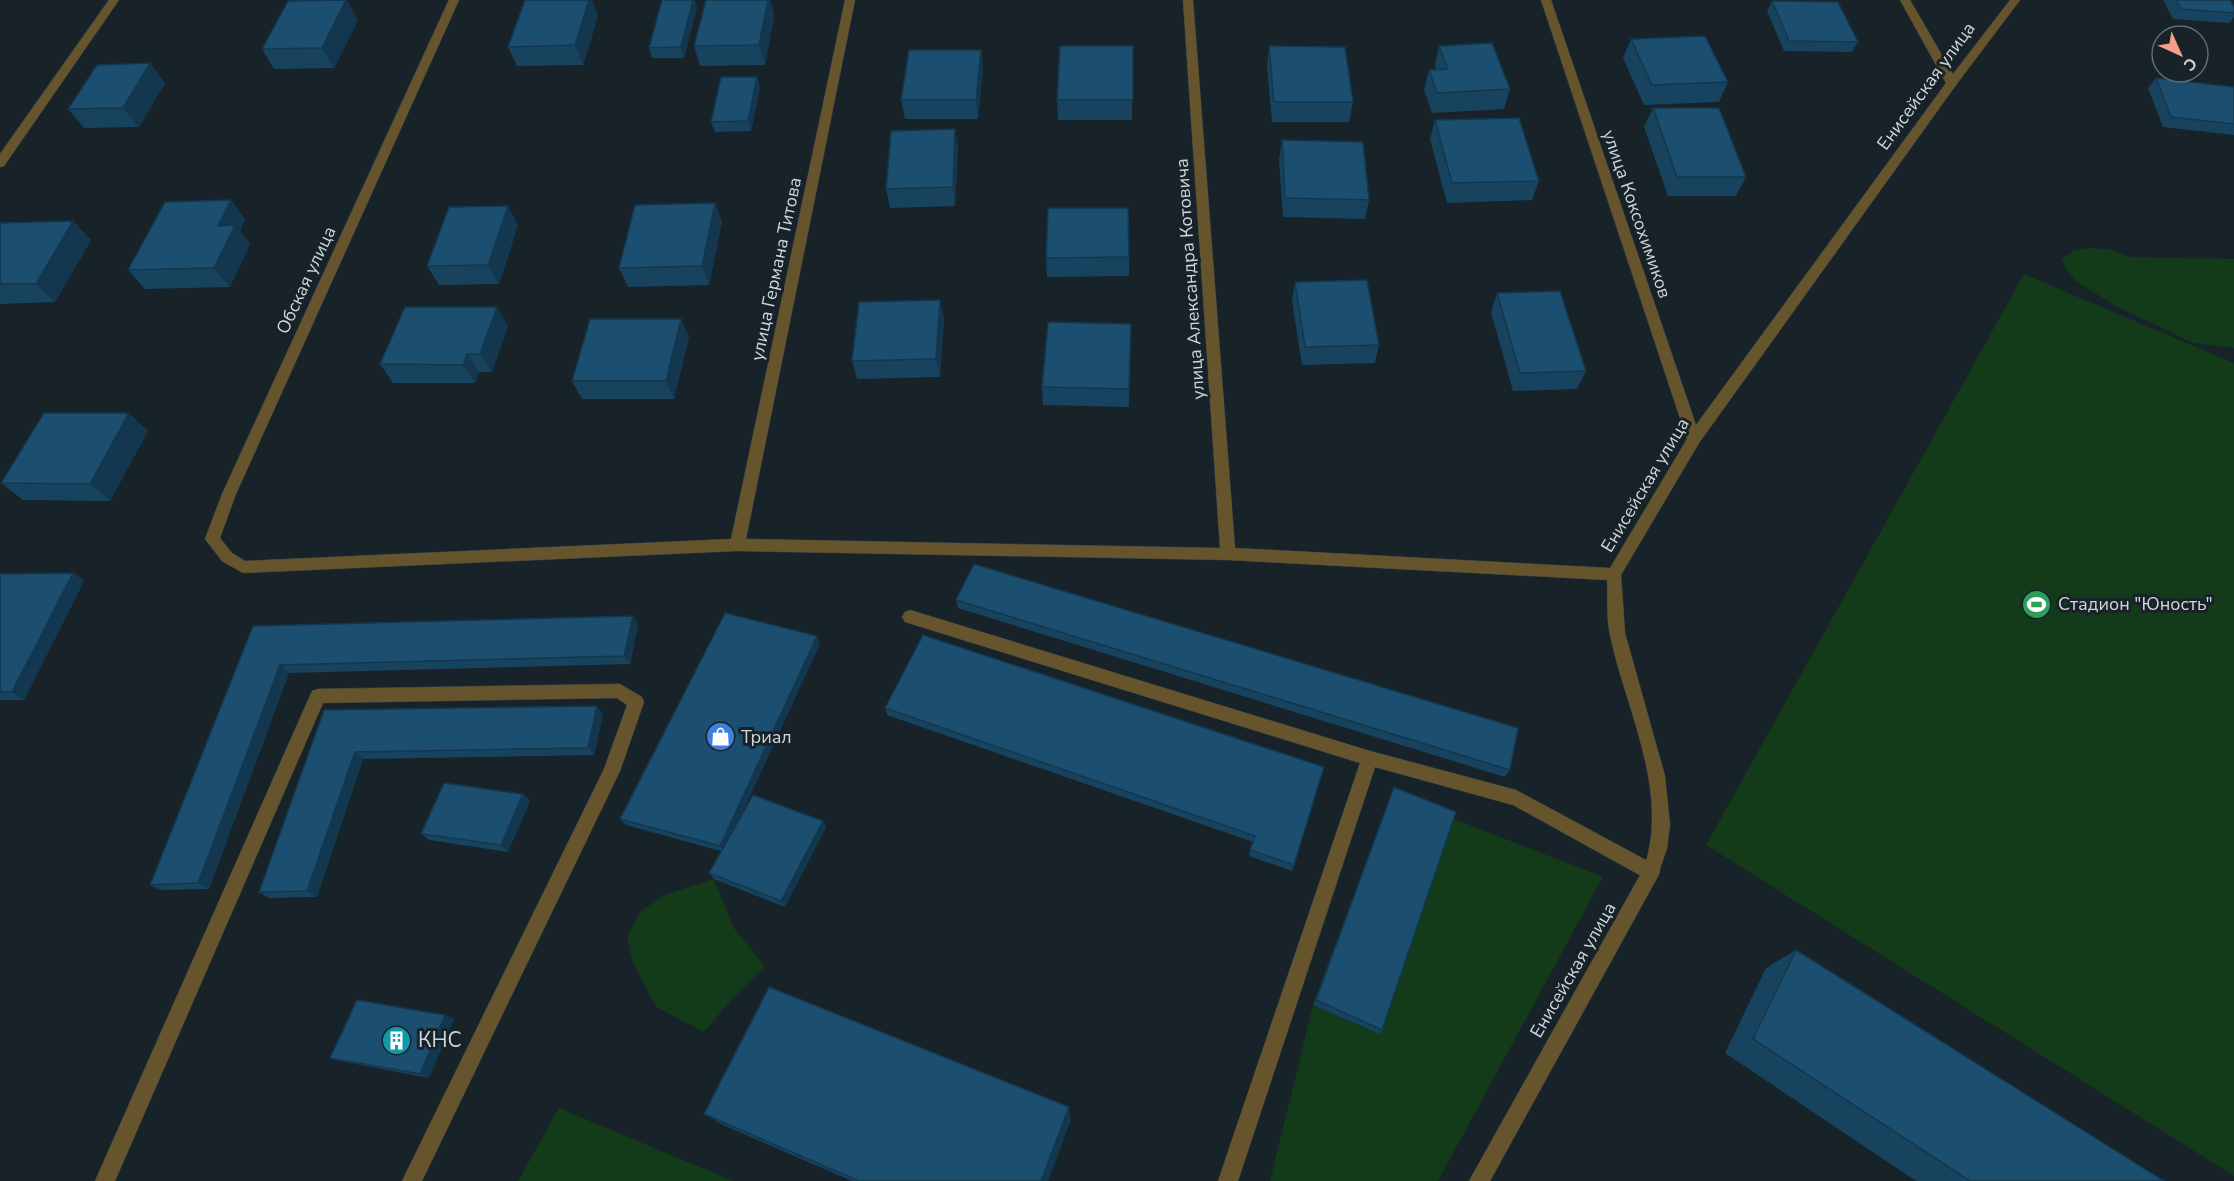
<svg xmlns="http://www.w3.org/2000/svg" width="2234" height="1181" viewBox="0 0 2234 1181" font-family="'Nunito Sans',sans-serif">
<style>
.green{fill:#133a19}
.lines{fill:none;stroke-linecap:round;stroke-linejoin:round}
.lane-casing{stroke:#363f46;stroke-width:1}
.street-casing{stroke:#363f46;stroke-width:1}
.lane{fill:#66552c;fill-rule:evenodd}
.street{fill:#66552c;fill-rule:evenodd}
.wall{fill:#17435f}
.shaded-wall{fill:#13374e}
.building{fill:#1b4e6f;stroke:#13374e;stroke-width:1.5}
.labels{text-anchor:middle;dominant-baseline:central;stroke-width:6;stroke-linejoin:round;paint-order:stroke}
.street-label{font-size:18px;fill:#d1d8dd;stroke:#182229}
.poi-label{font-size:18px;fill:#d1d8dd;stroke:#182229;text-anchor:start}
.near-poi-label{font-size:21px;fill:#d1d8dd;stroke:#182229;text-anchor:start}
</style>
<rect width="100%" height="100%" fill="#182229"/>
<path class="green" d="M2089,248l19,1 23,8 103,2v89l-41,-5 -79,-38 -37,-23 -11,-12 -4,-11 11,-8z
M2024,274l210,89v813l-528,-331z
M1452,818l151,59 -165,304h-168l43,-176 65,29z
M714,879l19,48 32,39 -33,33 -28,33 -48,-25 -24,-47 -5,-23 13,-25 24,-17z
M559,1108l174,73h-215z"/>
<g class="lines">
<defs>
<path id="lane" d="M910,610l460,141 146,39 141,76 3,6 -3,6 -6,2 -6,-2 -132,-73 -138,-38 -137,414h-20l142,-418 -455,-141 -3,-5 3,-5z
M620,684l22,13 2,5 -24,69 -198,410h-20l202,-412 23,-64 -10,-7 -294,5 -208,478h-20l217,-490 6,-2z"/>
<path id="street" d="M109,0h10l-115,166 -4,1v-13z
M449,0h10l-223,494 -16,44 12,15 13,8 486,-22 114,-539h10l-109,539 474,9 -37,-548h10l42,548 375,20 77,-129 -146,-439h10l145,425 250,-342 -46,-83h10l43,74 57,-74h10l-64,85 -257,358 -78,132 4,58 40,143 5,49 -3,23 -10,30 -167,303h-21l175,-313c26,-78 -18,-157 -34,-233 -4,-17 -2,-37 -3,-55l-379,-20 -491,-9 -494,22 -21,-12 -17,-22 17,-45z"/>
</defs>
<use href="#lane" class="lane-casing"/>
<use href="#street" class="street-casing"/>
<use href="#lane" class="lane"/>
<use href="#street" class="street"/>
</g>
<path class="wall" d="M706,0h64l4,16 -9,49 -65,1 -6,-20z
M2163,0h67l4,7v10l-5,6 -56,-4z
M1772,1l86,41 -6,10 -68,-1 -17,-40z
M697,7l-13,51h-32l-3,-10z
M598,16l-15,49 -66,1 -9,-19z
M358,20l-24,48 -60,1 -12,-20z
M1631,39l97,43 -9,20 -75,3 -21,-47z
M1133,46l-1,74h-74l-1,-20z
M1269,46l84,56 -4,20h-77l-5,-56z
M1439,46l71,43 -6,20 -72,4 -8,-23 5,-20h7l-1,-5z
M981,50l2,19 -5,50h-73l-4,-19z
M150,63l15,20 -26,44 -55,1 -16,-19z
M2156,78l78,9v48l-71,-8 -15,-39z
M760,87l-9,44 -36,1 -4,-10z
M1653,108l93,69 -10,19h-68l-24,-69z
M1435,120l104,61 -7,19 -85,3 -17,-64z
M955,129l3,19 -3,58 -65,2 -4,-19z
M1282,140l87,60 -4,19 -82,-2 -4,-57z
M231,200l14,19 -5,12 10,13 -20,43 -85,2 -17,-19z
M715,203l7,19 -13,63 -81,2 -9,-19z
M73,221l18,19 -36,62 -55,2v-81z
M518,225l-19,59 -60,1 -12,-19z
M1129,257v19l-82,1 -1,-19z
M1295,282l84,63 -4,18 -73,2 -10,-64z
M1497,293l89,78 -9,18 -64,2 -22,-79z
M940,300l4,18 -4,59 -83,2 -5,-18z
M1131,324l-2,83 -86,-2 -1,-18z
M508,326l-16,46h-13l-4,11h-82l-13,-19z
M689,337l-15,62h-92l-10,-18z
M148,431l-38,70 -87,-1 -22,-17z
M73,573l11,8 -60,119h-24v-126z
M956,600l554,170 -5,7 -547,-169z
M633,616l5,8 -8,40 -341,9 -80,216 -48,1 -11,-5 103,-259z
M820,644l-82,178 85,-1 3,6 -41,80 -71,-28 -5,-6 12,-22 -95,-26 -6,-6z
M597,706l6,8 -9,41 -231,4 -46,138 -48,1 -10,-6 65,-182z
M885,708l439,59 -32,104 -43,-15 4,-14 -366,-127z
M1394,787l-12,243 -3,4 -66,-29z
M523,794l7,7 -22,51 -79,-12 -8,-6z
M1796,950l368,231h-248l-191,-128 41,-85z
M454,1019l-25,59 -89,-17 -10,-3z
M704,1114l367,5 -23,62h-196l-129,-56z"/>
<path class="shaded-wall" d="M347,0l11,20 -24,48 -12,-20z
M589,0h3l6,16 -15,49 -8,-20z
M693,0h2l2,7 -13,51 -3,-11z
M768,0h2l4,16 -9,49 -6,-20z
M981,50l2,19 -5,50 -2,-19z
M150,63l15,20 -26,44 -16,-19z
M757,77l3,10 -9,44 -3,-10z
M955,129l3,19 -3,58 -2,-19z
M231,200l14,19 -5,12 10,13 -20,43 -16,-19 4,-42z
M715,203l7,19 -13,63 -7,-19z
M508,206l10,19 -19,59 -11,-19z
M73,221l18,19 -36,62 -19,-18z
M940,300l4,18 -4,59 -4,-18z
M497,307l11,19 -16,46 -12,-18z
M681,319l8,18 -15,62 -8,-18z
M467,354l12,18 -4,11 -12,-18z
M129,413l19,18 -38,70 -20,-17z
M73,573l11,8 -60,119 -12,-8z
M633,616l5,8 -8,40 -6,-8z
M817,636l3,8 -96,208 -4,-6z
M280,665l9,8 -80,216 -11,-6z
M597,706l6,8 -9,41 -6,-7z
M355,752l8,7 -46,138 -10,-6z
M523,794l7,7 -22,51 -7,-7z
M823,821l3,6 -41,80 -4,-6z
M445,1015l9,4 -25,59 -9,-4z
M1069,1107l2,12 -23,62h-7z"/>
<path class="building" d="M346,0l-24,48 -60,1 26,-48z
M525,0h64l-14,45 -67,2z
M662,0h31l-12,47 -32,1z
M706,0h62l-9,45 -65,1z
M2176,0h54l4,7v6l-53,-4z
M1772,1l66,1 20,40 -69,-1z
M1705,36l23,46 -76,3 -21,-46z
M1492,43l18,46 -73,4 -8,-23 19,-1 -9,-23z
M1060,46h73v54h-76z
M1269,46l76,1 8,55h-79z
M909,50h72l-5,50h-75z
M150,63l-27,45 -55,1 29,-44z
M721,77h36l-9,44 -37,1z
M2156,78l78,9v37l-63,-7z
M1653,108h66l27,69h-69z
M1519,118l20,63 -87,2 -17,-63z
M955,129l-2,58 -67,2 5,-58z
M1282,140l81,2 6,58 -84,-2z
M231,200l-13,26 17,-1 -21,43 -86,2 37,-68z
M715,203l-13,63 -83,2 16,-63z
M508,206l-20,59 -61,1 22,-59z
M1048,208h80l1,49 -83,1z
M73,221l-37,63h-36v-61z
M1367,280l12,65 -74,2 -10,-65z
M1560,291l26,80 -66,2 -23,-80z
M940,300l-4,59 -84,2 7,-59z
M405,307h92l-17,47h-13l-4,11 -83,-1z
M590,319h91l-15,62h-94z
M1048,322l83,2 -2,65 -87,-2z
M44,413h85l-39,71 -89,-1z
M974,564l544,164 -8,42 -554,-170z
M73,573l-61,119h-12v-118z
M725,613l92,23 -97,210 -100,-27z
M633,616l-9,40 -344,9 -82,218 -48,2 103,-259z
M923,635l401,132 -30,98 -44,-15 5,-14 -370,-128z
M597,706l-9,42 -233,4 -48,139 -48,1 65,-182z
M444,783l79,11 -22,51 -80,-11z
M1394,787l62,25 -74,218 -66,-30z
M753,795l70,26 -42,80 -72,-28z
M1796,950l368,231h-194l-217,-142z
M769,987l300,120 -28,74h-182l-155,-67z
M357,1000l88,15 -25,59 -90,-16z"/>
<defs>
<symbol id="stadium-disc" viewBox="-11 -11 22 22"><circle r="9.5" fill="#2e9e5b" stroke="#182229"/><path d="M0-5a6.5 5 0 1 0 0 10a6.5 5 0 1 0 0-10ZM-3.5-1.8h7v3.6h-7Z" fill="#fff"/></symbol>
<symbol id="shop-disc" viewBox="-11 -11 22 22"><circle r="9.5" fill="#3f7fe0" stroke="#182229"/><path d="M-5-2.5h2.3a2.7 3.5 0 0 1 5.4 0H5L5.5 6h-11ZM-1.5-2.5h3a1.5 2.3 0 0 0-3 0Z" fill="#fff"/></symbol>
<symbol id="building-disc" viewBox="-11 -11 22 22"><circle r="9.5" fill="#0f9aa8" stroke="#182229"/><path d="M-4-6H4V6H1V3H-1V6H-4ZM-2.5-4.3h1.7v1.8h-1.7ZM.8-4.3h1.7v1.8H.8ZM-2.5-1h1.7V.8h-1.7ZM.8-1h1.7V.8H.8Z" fill="#fff"/></symbol>
</defs>
<g fill-rule="evenodd">
<use href="#stadium-disc" x="2020" y="588" width="33" height="33"/>
<use href="#shop-disc" x="704" y="720" width="33" height="33"/>
<use href="#building-disc" x="380" y="1024" width="33" height="33"/>
</g>
<g class="labels">
<g class="street-label">
<text transform="translate(1926 86) rotate(-54)">Енисейская улица</text>
<text transform="translate(1637 214) rotate(71)">улица Коксохимиков</text>
<text transform="translate(776 269) rotate(-78)">улица Германа Титова</text>
<text transform="translate(1190 279) rotate(-94)">улица Александра Котовича</text>
<text transform="translate(306 280) rotate(-65)">Обская улица</text>
<text transform="translate(1645 485) rotate(-59)">Енисейская улица</text>
<text transform="translate(1573 970) rotate(-60)">Енисейская улица</text>
</g>
<g class="poi-label">
<text x="2058" y="604">Стадион "Юность"</text>
<text x="741" y="737">Триал</text>
</g>
<g class="near-poi-label">
<text x="418" y="1040">КНС</text>
</g>
</g>
<g transform="translate(2180 54) rotate(135)"><circle r="28" fill="#182229" stroke="#626b71" stroke-width="1.5"/>
<path d="M0-4.5L10 22L0 15L-10 22Z" fill="#f49d8b"/>
<text y="-9" font-size="16" font-weight="bold" text-anchor="middle" fill="#d1d8dd">С</text>
</g>
</svg>
